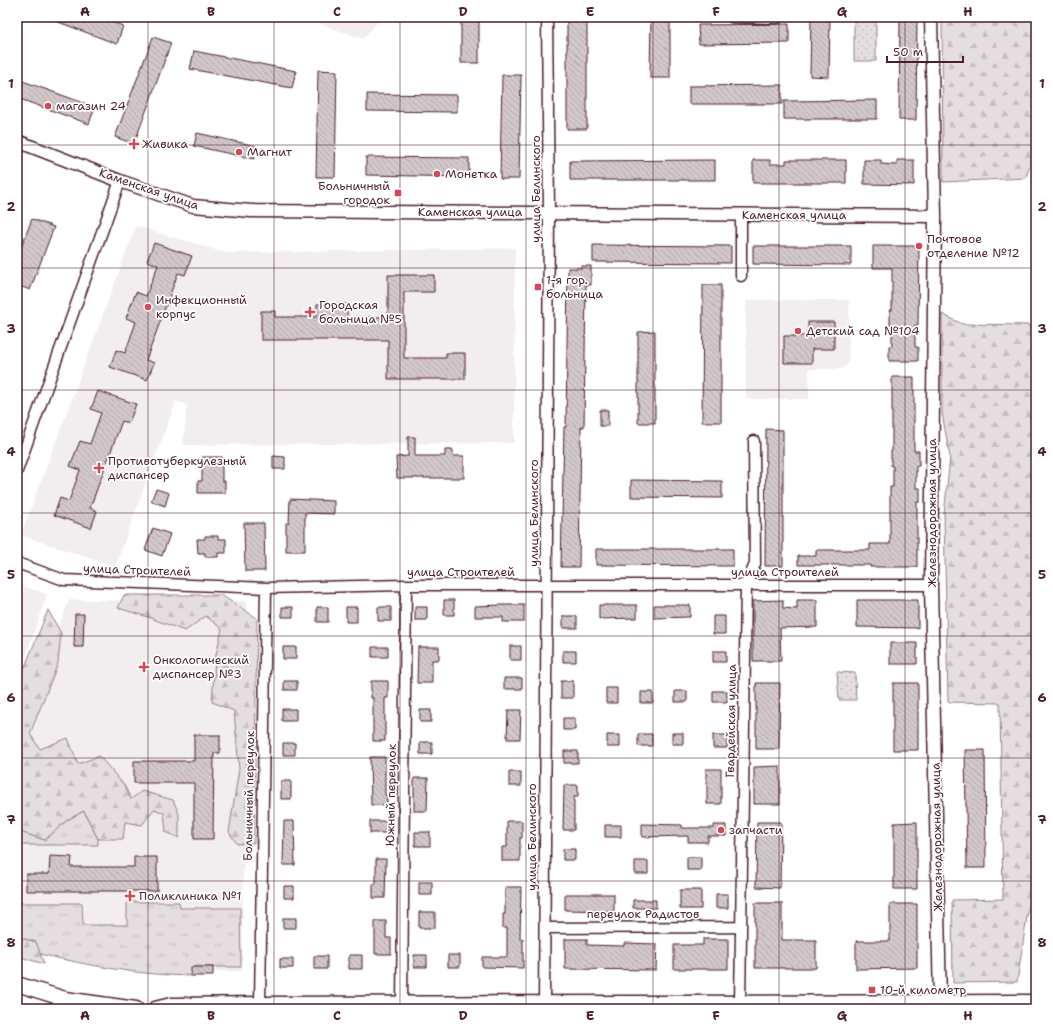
<svg xmlns="http://www.w3.org/2000/svg" width="1053" height="1026" viewBox="0 0 1053 1026" font-family="'Shantell Sans',sans-serif">
<style>
.built{fill:#f2eeef}
.grass{fill:url(#grass-tufts);stroke:#987e86}
.forest{fill:url(#forest-firs);stroke:#987e86}
.park{fill:url(#park-dots);stroke:#987e86}
.building{fill:url(#building-back-hatch);stroke:#4a1f2b}
.lines{fill:none;stroke-linecap:round;stroke-linejoin:round}
.minor-casing{stroke:#4a1f2b;stroke-width:13}
.tertiary-casing{stroke:#4a1f2b;stroke-width:15}
.secondary-casing{stroke:#4a1f2b;stroke-width:17}
.minor{stroke:#fff;stroke-width:10}
.tertiary{stroke:#fff;stroke-width:12}
.secondary{stroke:#fff;stroke-width:14}
.grid{fill:none;stroke:#4a1f2b;stroke-width:1;stroke-opacity:0.55}
.poi-dot{fill:#d1495b;stroke:#fff;stroke-width:1.5}
.labels{text-anchor:middle;dominant-baseline:central;stroke-width:3.5;stroke-linejoin:round;paint-order:stroke}
.poi-label{font-size:12px;fill:#4a1f2b;stroke:#fff;text-anchor:start}
.street-label{font-size:12px;fill:#4a1f2b;stroke:#fff}
.neatline{fill:none;stroke:#4a1f2b;stroke-width:1.5}
.grid-label{font-size:13px;text-anchor:middle;font-weight:bold;fill:#4a1f2b}
</style>
<defs>
<pattern id="grass-tufts" width="24" height="20" patternUnits="userSpaceOnUse"><rect width="24" height="20" fill="#e5dee0"/><path d="M3 7l-1-3M5 7V3M7 7l1-3M15 17l-1-3M17 17v-4M19 17l1-3" fill="none" stroke="#c6bec0"/></pattern>
<pattern id="forest-firs" width="22" height="20" patternUnits="userSpaceOnUse"><rect width="22" height="20" fill="#e5dee0"/><path d="M5 1l3.5 6h-7zM16 11l3.5 6h-7z" fill="#c6bec0"/></pattern>
<pattern id="park-dots" width="8" height="8" patternUnits="userSpaceOnUse"><rect width="8" height="8" fill="#e5dee0"/><path d="M2 2h.1M6 6h.1" fill="none" stroke="#c6bec0" stroke-width="1.8" stroke-linecap="round"/></pattern>
<pattern id="building-back-hatch" width="6" height="6" patternUnits="userSpaceOnUse"><rect width="6" height="6" fill="#d2c7cb"/><path d="M-1 5l2 2M0 0l6 6M5-1l2 2" fill="none" stroke="#b6aaae"/></pattern>
</defs>
<rect width="100%" height="100%" fill="#fff"/>
<filter id="ink" filterUnits="userSpaceOnUse"><feTurbulence type="fractalNoise" baseFrequency=".025" numOctaves="2"/><feDisplacementMap in="SourceGraphic" scale="8" xChannelSelector="R" yChannelSelector="G"/><feConvolveMatrix kernelMatrix="1 2 1 2 8 2 1 2 1" color-interpolation-filters="sRGB"/></filter>
<g filter="url(#ink)">
<path class="built" d="M301,17h81l-19,22z
M136,226l90,27 289,-5 -1,195 -331,2 4,-40 -11,-4 -61,166 -94,-32z
M746,300h103v62l-7,7h-33v30h-63z
M17,584l30,10 -30,89z
M69,600l178,1 -5,370 -101,2 -124,-30v-210z"/>
<path class="grass" d="M84,811l14,28v6h-81v-14l28,9 22,-20z
M127,902h52l1,6h60l1,59h-49l-1,9c-52,-1 -100,-10 -151,-22l-4,-12 -19,-5v-34h65l1,22h44z"/>
<path class="forest" d="M942,17h94v128l-10,33 -83,4z
M942,314l20,10 67,1 7,34v499l-19,124 -64,1 -1,-83 51,-1 -3,-196 -52,-1 -4,-187 6,-58 -8,-44z
M124,595h97l36,23 -3,225 -17,1 -8,-12 10,-63 -5,-58 -22,-9 3,-43 7,-30 -16,-13 -21,15 -40,-15 -27,-8z
M48,610l13,23 -3,30 -28,71 10,15 28,-11 10,26 21,-8 25,29 7,14 11,-8 31,9 6,14v24l-13,-6 -2,-19 -10,-4 -12,16 -17,-3 -2,17h-25l-14,-28 -17,9 -22,20 -28,-9v-145z
M17,937l19,5 8,22 -27,-8z"/>
<path class="park" d="M854,17h22v44h-22z
M837,672l18,1 1,27h-17z"/>
<path class="building" d="M45,17h54l24,9 -6,18z
M461,17h18v46h-18z
M567,17h20v112h-20z
M651,17h19v61h-20z
M811,17h19l-1,60 -19,-1z
M900,17h17l-1,103h-17z
M789,24v19l-90,1 -1,-19z
M153,37l18,6 -37,101 -19,-7z
M194,51l102,20 -4,17 -102,-19z
M318,70l19,1 -2,106h-19z
M502,75h19l-2,104h-19z
M17,79l78,28 -6,17 -72,-26z
M782,85v19h-93v-18z
M367,94l90,1v17l-90,-1z
M877,100v19h-93v-18z
M197,133l59,13 -2,13 -60,-13z
M366,157l103,1v19l-103,-2z
M715,160v20h-145v-19z
M753,160h17v4h16v-4h60v23h-93z
M864,160h17v4l16,1v-5h17v25l-50,-1z
M32,219l22,8 -24,63 -13,-5v-27z
M154,243l38,13 -7,19 -7,-2 -32,87 8,3 -7,17 -37,-13 6,-17 9,3 11,-31 -10,-4 10,-26 10,4 12,-31 -11,-4z
M593,245l138,1v17l-138,-1z
M753,246h98v19l-98,-1z
M873,246h46l-1,79h-3v22h3v14h-29v-15h3v-21h-2v-15h2v-42h-19z
M581,266h10v19h-5l-2,142h-3l-2,140h-18l3,-140h2l2,-159h13z
M388,275h46v17h-30v66h42v-5h19v26h-77v-39h-127v-29h14v6h42v-13h30v13h41z
M703,285h18v137h-19z
M808,322h26v27h-22v14h-28v-27h24z
M655,331v92h-17v-91z
M892,377h22v74h5v15h-3v22h4v14h-3v65h-47v-2h-72v-9h18v-6h54v-6h20v-57h3v-21h-2v-15h1z
M98,391l38,13 -7,19 -7,-2 -32,87 7,3 -6,17 -37,-13 6,-17 9,3 11,-31 -10,-4 10,-25 10,3 11,-31 -10,-4z
M600,410h8v16h-8z
M766,429l17,1v136h-18z
M408,437h7v19h30v-6h8v6h11v22h-67l-1,-21 12,-1z
M273,456l12,1v12h-12z
M202,457h20v24h3v12h-27v-12h4z
M631,480l91,1v17l-91,-1z
M156,489l13,4 -4,13 -14,-5z
M290,499l44,2v13l-29,-1v38h-19v-28h3z
M244,523h20l1,48h-20z
M153,528l17,6 -8,22 -17,-6z
M205,536h13v3h8v14h-8v4h-13v-4h-7l-1,-14h8z
M596,549h137v17l-137,-1z
M444,600h10v15h-10z
M783,600v8l14,1v-9h20v27l-37,1 1,33h-28v-60z
M857,600h61v28l-61,-1z
M503,605h21v17h-21v-5h-28v-11z
M599,605h38v13l-38,1z
M654,605h36v12l-36,1z
M282,607h11v10h-11z
M317,607h11v15h-11z
M346,607h11v15h-11z
M378,607h13v14h-13z
M415,607h12v13h-12z
M75,614h9l-1,33h-9z
M563,616h14v12h-14z
M713,616h12v18h-12z
M890,643h27v21h-27z
M510,646h11v14h-11z
M283,647h13v12h-13z
M372,647h16v10h-16z
M418,647h21v13h-7v23h-15z
M563,651h13v11h-13z
M713,651h13v11h-13z
M504,678h18v11h-18z
M284,681h13v9h-13z
M371,681h17v17h-3v43h-12v-43h-2z
M561,681h12v17h-12z
M756,683h24l-1,66h-23z
M893,683h25v67h-25z
M606,688h11v15h-11z
M675,691h12v11h-12z
M713,691h14v11h-14z
M641,692h12v11h-12z
M282,709h14v12h-14z
M420,710h11v12h-11z
M508,710h13l-1,29h-13z
M563,718h12v12h-12z
M672,733h11v11h-11z
M638,734h14v12h-14z
M194,735h26v18h-6l-1,86h-19v-56h-60v-22h60z
M607,735h13v12h-13z
M713,735h14v13h-14z
M420,742h12v12h-12z
M283,743h12v12h-12z
M965,750h20l1,118h-19z
M564,751h14v12h-14z
M370,757h15v38h2v10h-16z
M780,766v38h-26v-37z
M706,769h15v35h-14v-24h-1z
M509,772h12v14h-12z
M414,778h14l-1,33h-13z
M281,781h10v18h-10z
M564,785h14v12h-4v33h-11z
M284,821h10l1,44h-12z
M370,821h16v12h-16z
M507,821h15v17h-2v23h-18v-14h5z
M757,822h24l-1,66 -24,-1z
M917,822v67h-23v-66z
M642,824l40,1v3h32v-3h12v11h-18v6h-20v-6l-46,1z
M605,825h16v12h-16z
M415,832h15v14h-15z
M563,849h12v11h-12z
M50,856l22,1 -1,10h63v-10h23v34h-131v-17h23z
M687,857h14v13h-14z
M376,859h10l-1,39h-12v-14h3z
M635,861h13v13h-13z
M419,882h13v13h-13z
M284,886h10v12h-10z
M505,887h16l-1,52h3v29l-41,-1v-10h25v-29h-4v-14h2z
M680,890h21v19h-21z
M565,894h49v17l-49,-1z
M716,894h12v14h-12z
M633,900h23v8h-23z
M755,903h27v37h34v28h-61z
M890,904h27v64l-61,1v-28h34z
M419,912h16v16h-16z
M283,918h13v10h-13z
M375,921h11v17h5v16h-16z
M565,939h22v6l37,1v-3l33,1 -1,26 -91,-1z
M703,939h25v30h-54v-24h29z
M349,955h13v14h-13z
M414,955h13v12h-13z
M448,955h12v12h-12z
M314,956h13v13h-13z
M280,959h13v9h-13z
M191,967h22v9h-22z"/>
<g class="lines">
<defs>
<path id="minor" d="M732,17l45,1
M741,214v62
M17,471l103,-290
M17,563l47,17 202,8 140,-3h525
M545,928l196,-1
M740,1003l6,-418 9,-21 -1,-123
M260,1004l6,-416
M402,1004l4,-419
M544,1009l5,-796 -2,-196"/>
<path id="tertiary" d="M931,17l4,199 -4,369 9,417
M17,141l103,40 73,25 58,5 684,5"/>
<path id="secondary" d="M17,984l48,15 71,10
M155,1009l16,-4 89,-1 776,-2"/>
</defs>
<use href="#minor" class="minor-casing"/>
<use href="#tertiary" class="tertiary-casing"/>
<use href="#secondary" class="secondary-casing"/>
<use href="#minor" class="minor"/>
<use href="#tertiary" class="tertiary"/>
<use href="#secondary" class="secondary"/>
</g>
</g>
<path class="grid" d="M148,17v992M274,17v992M400,17v992M526,17v992M653,17v992M779,17v992M905,17v992M17,145h1019M17,268h1019M17,390h1019M17,513h1019M17,636h1019M17,758h1019M17,881h1019"/>
<g class="poi-dot">
<circle cx="48" cy="106" r="4"/>
<path d="M132 138h4v4h4v4h-4v4h-4v-4h-4v-4h4z"/>
<circle cx="239" cy="152" r="4"/>
<circle cx="437" cy="174" r="4"/>
<rect x="394" y="189" width="8" height="8" rx="2"/>
<circle cx="919" cy="246" r="4"/>
<rect x="534" y="283" width="8" height="8" rx="2"/>
<circle cx="148" cy="307" r="4"/>
<path d="M308 306h4v4h4v4h-4v4h-4v-4h-4v-4h4z"/>
<circle cx="798" cy="331" r="4"/>
<path d="M97 462h4v4h4v4h-4v4h-4v-4h-4v-4h4z"/>
<path d="M142 661h4v4h4v4h-4v4h-4v-4h-4v-4h4z"/>
<circle cx="721" cy="830" r="4"/>
<path d="M128 890h4v4h4v4h-4v4h-4v-4h-4v-4h4z"/>
<rect x="868" y="986" width="8" height="8" rx="2"/>
</g>
<g class="labels">
<g class="poi-label">
<text x="56" y="106">магазин 24</text>
<text x="142" y="144">Живика</text>
<text x="247" y="152">Магнит</text>
<text x="445" y="174">Монетка</text>
<text x="390" y="186" text-anchor="end">Больничный<tspan x="390" dy="14">городок</tspan></text>
<text x="927" y="239">Почтовое<tspan x="927" dy="14">отделение №12</tspan></text>
<text x="546" y="280">1-я гор.<tspan x="546" dy="14">больница</tspan></text>
<text x="156" y="300">Инфекционный<tspan x="156" dy="14">корпус</tspan></text>
<text x="319" y="305">Городская<tspan x="319" dy="14">больница №5</tspan></text>
<text x="806" y="331">Детский сад №104</text>
<text x="108" y="461">Противотуберкулезный<tspan x="108" dy="14">диспансер</tspan></text>
<text x="153" y="660">Онкологический<tspan x="153" dy="14">диспансер №3</tspan></text>
<text x="729" y="830">запчасти</text>
<text x="139" y="896">Поликлиника №1</text>
<text x="880" y="990">10-й километр</text>
</g>
<g class="street-label">
<text transform="translate(149 189) rotate(19)">Каменская улица</text>
<text transform="translate(536 189) rotate(-90)">улица Белинского</text>
<text x="470" y="212">Каменская улица</text>
<text x="794" y="215">Каменская улица</text>
<text transform="translate(534 513) rotate(-90)">улица Белинского</text>
<text transform="translate(932 513) rotate(-90)">Железнодорожная улица</text>
<text transform="translate(137 570) rotate(2)">улица Строителей</text>
<text x="461" y="572">улица Строителей</text>
<text x="785" y="572">улица Строителей</text>
<text transform="translate(731 721) rotate(-89)">Гвардейская улица</text>
<text transform="translate(391 795) rotate(-89)">Южный переулок</text>
<text transform="translate(249 796) rotate(-89)">Больничный переулок</text>
<text transform="translate(532 837) rotate(-90)">улица Белинского</text>
<text transform="translate(937 837) rotate(-91)">Железнодорожная улица</text>
<text x="643" y="914">переулок Радистов</text>
</g>
</g>
<rect width="1053" height="1026" fill="none" stroke="#fff" stroke-width="44"/>
<path d="M887 56v6h76v-6" fill="none" stroke="#4a1f2b" stroke-width="2"/>
<text x="893" y="56" font-size="12" fill="#4a1f2b" stroke="#ffffff" stroke-width="3" paint-order="stroke">50 m</text>
<rect x="22" y="22" width="1009" height="982" class="neatline"/>
<g class="grid-label">
<text x="85" y="16">A</text>
<text x="211" y="16">B</text>
<text x="337" y="16">C</text>
<text x="463" y="16">D</text>
<text x="590" y="16">E</text>
<text x="716" y="16">F</text>
<text x="842" y="16">G</text>
<text x="968" y="16">H</text>
<text x="11" y="88">1</text>
<text x="1042" y="88">1</text>
<text x="11" y="211">2</text>
<text x="1042" y="211">2</text>
<text x="11" y="333">3</text>
<text x="1042" y="333">3</text>
<text x="11" y="456">4</text>
<text x="1042" y="456">4</text>
<text x="11" y="579">5</text>
<text x="1042" y="579">5</text>
<text x="11" y="702">6</text>
<text x="1042" y="702">6</text>
<text x="11" y="824">7</text>
<text x="1042" y="824">7</text>
<text x="11" y="947">8</text>
<text x="1042" y="947">8</text>
<text x="85" y="1020">A</text>
<text x="211" y="1020">B</text>
<text x="337" y="1020">C</text>
<text x="463" y="1020">D</text>
<text x="590" y="1020">E</text>
<text x="716" y="1020">F</text>
<text x="842" y="1020">G</text>
<text x="968" y="1020">H</text>
</g>
</svg>
